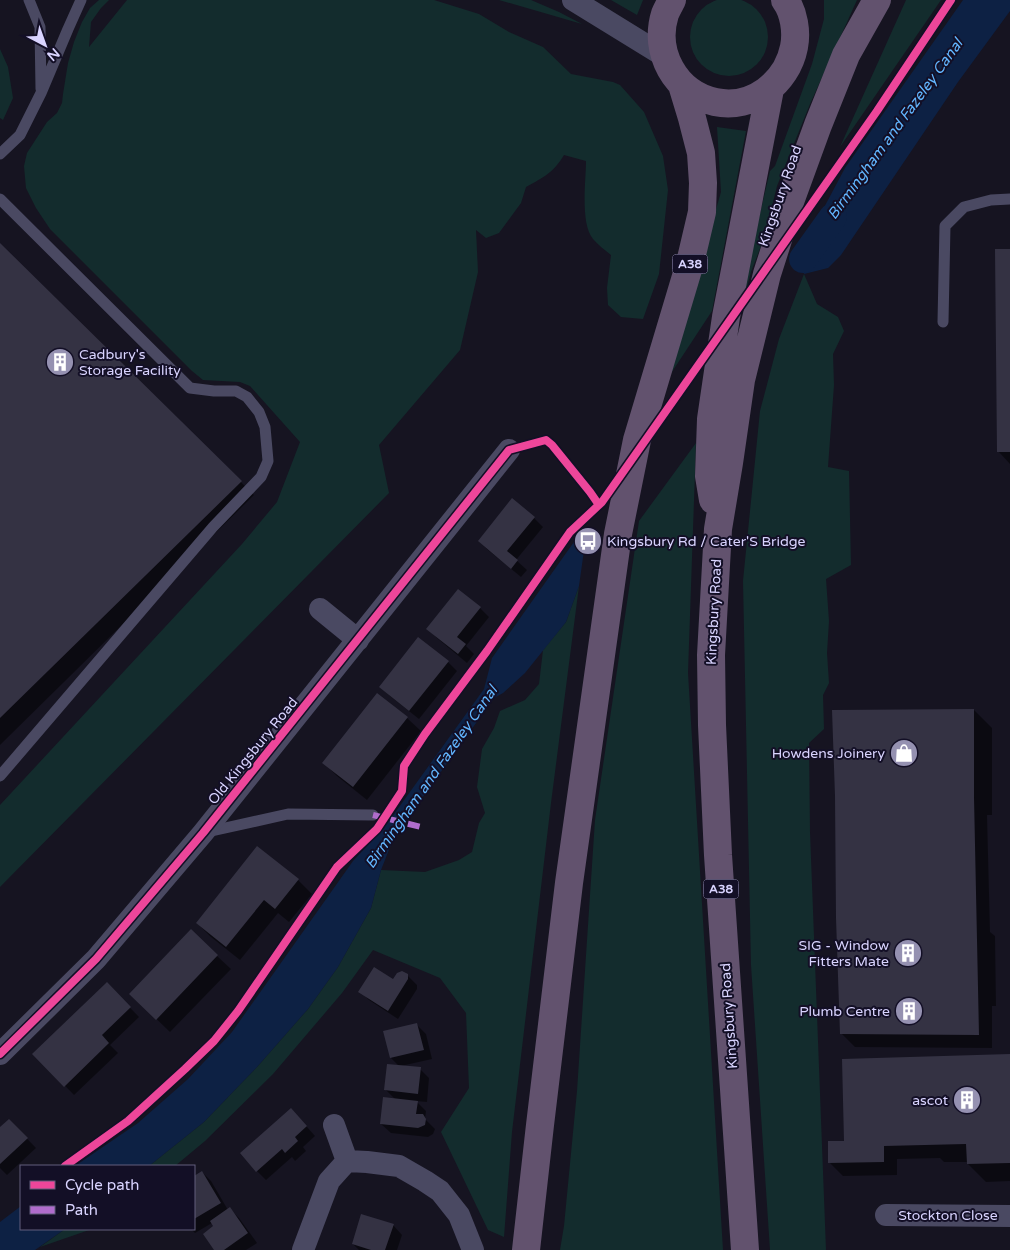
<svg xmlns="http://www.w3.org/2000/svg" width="1010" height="1250" viewBox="0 0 1010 1250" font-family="'Varela Round',sans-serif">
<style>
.green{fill:#132c2d}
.water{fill:#0d2144}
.shadow{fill:#0007}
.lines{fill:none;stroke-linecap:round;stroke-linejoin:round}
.canal{stroke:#0d2144;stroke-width:28}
.building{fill:#343243}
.service{stroke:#4a4962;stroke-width:11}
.minor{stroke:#4a4962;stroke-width:22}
.trunk{stroke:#62526e;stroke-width:28}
.quiet{stroke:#b06ccc;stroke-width:6;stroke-dasharray:12 6;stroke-linecap:butt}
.cycleway-casing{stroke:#130f26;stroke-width:11}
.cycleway{stroke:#ed469a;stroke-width:8}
.labels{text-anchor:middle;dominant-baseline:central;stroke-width:4;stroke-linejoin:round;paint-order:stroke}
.shield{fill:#130f26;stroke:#9e99be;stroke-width:1}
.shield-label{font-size:12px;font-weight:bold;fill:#d9d4ff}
.street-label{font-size:14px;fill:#d9d4ff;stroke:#130f26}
.poi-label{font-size:14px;fill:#d9d4ff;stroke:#130f26;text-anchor:end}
.water-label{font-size:15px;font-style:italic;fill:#62b6ff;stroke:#130f26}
</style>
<rect width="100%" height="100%" fill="#161421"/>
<path class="green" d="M690 37a39 39 0 1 1 78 0a39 39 0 1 1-78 0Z
M99,0h10l-8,8 -10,14 -2,25 38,-47h307l45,14 30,18 34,15 28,27 42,8 7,3 24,27 19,44 5,34 -9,84 -16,45 -22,-2 -13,-12 -1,-17 4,-33c-6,-5 -13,-10 -18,-16 -13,-16 -7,-58 -7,-78l-22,-6c-11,18 -20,22 -38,32l-5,16 -22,30 -13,5 -10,-8 2,42 -18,78 -81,95 10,48 -389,394v-82l242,-261 35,-42 23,-60 -50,-56 -10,-4 -37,-2 -11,-9 -142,-142 -14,-21 -10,-20 -2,-22 3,-13 20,-31 10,-9 5,-10 1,-9 5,-31 6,-21 8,-20 8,-14z
M499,0h32l28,12 23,12z
M611,0h32l-6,15z
M824,0h33l-47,104 -33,82 -13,52 -13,34 -6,22 -5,4 30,-127 5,-5 37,-102 12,-45z
M906,0h35l-101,147z
M0,49l8,18 5,31 -10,22 -3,-2z
M717,127l29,4 -34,180 -46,70 55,-189z
M804,274l13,30 21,13 6,14 -11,23 1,31 -6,82 21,4 2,94 -25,14 3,42 -2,32 2,30 -6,12 1,34 -15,14 1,89 16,418h-56l-19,-285 -8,-384 17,-170 19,-72z
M696,443l-8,230 35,577h-163l4,-24 13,-135 18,-271 44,-299z
M579,586l-28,217 -39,329 -8,105 -16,-7 -47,-98 28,-44 -3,-75 -26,-35 -67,-28 -31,43 -69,81 -68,67 -30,25h-26l55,-44 53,-55 51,-58 30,-42 33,-59 10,-38 44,2 34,-12 13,-8 7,-29 6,-10 -8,-26 5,-38 12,-21 6,-17 25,-11 14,-16 4,-34 23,-28z
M65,1229h27l-52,18z"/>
<path class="water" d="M963,0h47v11l-52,71 -117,173 -13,13 -24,6 16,-59 25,-47z
M587,529l-8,57 -13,36 -41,51 -22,20 -9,5 -100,139 -13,33 -10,38 -33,59 -30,42 -51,58 -53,55 -55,44h-74l63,-43 50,-44 44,-47 121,-171 31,-33 100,-139 8,-31 84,-119z
M21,1206v23h44l-30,21h-35v-28z"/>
<path class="shadow" d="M0,245l254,250 -254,250z
M1010,250v214l-12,-13z
M534,518l9,9 -27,33 11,10 -6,7 -33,-27 -9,-9z
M480,608l9,9 -23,29 8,8 -7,9 -30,-25 -9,-9z
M418,639l30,23 9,9 -38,48 -29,-23 -9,-10z
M974,710l18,18v87h-5l3,117 5,4 1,70h-4v42l-137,-1 -14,-14z
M407,718l14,13 -54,69 -30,-24 -13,-13z
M257,848l41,32 14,14 -23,28 -11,-9 -38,47 -29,-23 -14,-14z
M217,956l14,13 -61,63 -26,-25z
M407,975l10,10v4l-19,30 -29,-19 -9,-9 33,-10z
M106,983l33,34 -29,28 8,8 -44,42 -40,-41z
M417,1025l9,9 6,25 -31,7 19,3 9,9 -2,24 -11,-1 10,10 -1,8 10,10 -2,5 -5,3 -37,-4 -10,-9 15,-24 -11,-11 15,-22 -9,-9z
M1010,1055v126l-24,1 -18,-18v-2h-24l-4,-4 -43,1v16l-54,1 -13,-13 15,-21z
M300,1119l15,17 -12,11 3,4 -11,10 -3,-4 -26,23 -9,-9z
M9,1120l27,28 -29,27 -7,-7v-39z
M202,1172l9,9 17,29 2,-1 9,9 18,25 -11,7h-30l-1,-23 -3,-4 -17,10 -4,-4h3v-52z
M393,1225l9,10 -5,15h-38l-6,-6z"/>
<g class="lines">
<path class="canal" d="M803,259l30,-42"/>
</g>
<path class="building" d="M0,243l242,238 -242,237z
M995,249h15v203h-13z
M512,498l23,19 -28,34 11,9 -7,9 -33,-28z
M458,589l23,18 -24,30 9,7 -8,10 -32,-25z
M418,637l31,24 -40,50 -30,-24z
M377,693l31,24 -55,70 -31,-24z
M974,709v88l5,238 -139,-1 -4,-116 -1,-122 -3,-86z
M257,846l42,33 -24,30 -11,-9 -38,47 -30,-24z
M191,929l27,26 -62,65 -27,-26z
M374,967l19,12 4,-6 5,-2 6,3v5l-20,32 -30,-19z
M107,982l24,25 -29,28 7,8 -45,44 -32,-33z
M417,1023l7,27 -34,8 -7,-27z
M1010,1054v109l-43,1 -1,-20 -82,2v16l-56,1v-22h16l-2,-82z
M387,1064l34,3 -3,27 -34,-4z
M383,1097l35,4 -2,13h7l3,5 -1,6 -7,3 -38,-4z
M291,1108l16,18 -12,11 3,4 -13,12 -3,-4 -26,23 -16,-19z
M9,1119l19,19 -28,26v-37z
M202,1171l19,32 -27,16v-43z
M230,1207l18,26 -24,17h-10l-11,-16 10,-8 -3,-5z
M361,1214l33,10 -9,26h-14l-19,-6z"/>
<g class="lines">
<path class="service" d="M29,0l11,27 1,62
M0,154l20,-19 21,-42 27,-64 13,-29
M0,199l190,189 24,3h22l11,6 12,15 6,15 3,34 -7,16 -48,50 -213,249
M943,322l2,-96 19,-19 27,-7 19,-1
M207,832l81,-18 85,1"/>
<path class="minor" d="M573,0l91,56
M320,609l38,31
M0,1054l96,-95 107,-126 306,-383
M334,1125l13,36
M886,1215l124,1
M303,1250l26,-69 18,-20 20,1 32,4 26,15 15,10 19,24 14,35"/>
<path class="trunk" d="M672,0c-2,4 -5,9 -7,14 -12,38 10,79 50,88 37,8 72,-19 79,-55 3,-15 0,-35 -9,-47
M713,500l-4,-24 2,-57 15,-102 44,-228
M526,1250l14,-125 29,-242 49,-349 19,-94 53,-177 12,-51 1,-29 -2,-30 -9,-35 -10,-33
M745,1250l-27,-395 -6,-130 -1,-70 7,-126 11,-66 12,-83 26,-106 24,-75 27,-74 28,-70 31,-55"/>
<path class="quiet" d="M373,815l48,12"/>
<defs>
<path id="cycleway" d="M0,1054l96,-95 107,-126 306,-383 37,-10 6,5 38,47 9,13
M65,1166l63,-45 57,-52 29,-28 24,-30 99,-144 40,-38 25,-38 2,-25 21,-32 62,-83 83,-119 32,-30 275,-391 74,-111"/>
</defs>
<use href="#cycleway" class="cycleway-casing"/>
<use href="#cycleway" class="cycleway"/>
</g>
<defs>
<symbol id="building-disc" viewBox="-11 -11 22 22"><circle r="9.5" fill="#9591b1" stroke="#130f26"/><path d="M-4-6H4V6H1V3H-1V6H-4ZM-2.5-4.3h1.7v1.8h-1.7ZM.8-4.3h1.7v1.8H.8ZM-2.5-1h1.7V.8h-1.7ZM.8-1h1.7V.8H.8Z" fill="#fff"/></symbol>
<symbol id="bus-disc" viewBox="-11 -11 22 22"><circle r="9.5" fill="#9591b1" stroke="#130f26"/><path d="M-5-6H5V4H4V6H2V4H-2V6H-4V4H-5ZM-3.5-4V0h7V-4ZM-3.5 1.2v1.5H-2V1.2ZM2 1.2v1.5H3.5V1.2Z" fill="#fff"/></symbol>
<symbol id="shop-disc" viewBox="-11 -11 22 22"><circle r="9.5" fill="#9591b1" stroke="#130f26"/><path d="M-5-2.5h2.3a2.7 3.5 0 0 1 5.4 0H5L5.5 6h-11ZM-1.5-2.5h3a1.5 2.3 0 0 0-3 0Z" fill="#fff"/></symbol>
</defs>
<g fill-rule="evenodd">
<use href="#building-disc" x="44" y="346" width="32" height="32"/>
<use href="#bus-disc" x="572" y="525" width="32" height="32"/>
<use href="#shop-disc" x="888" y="737" width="32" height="32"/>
<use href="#building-disc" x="892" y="937" width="32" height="32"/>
<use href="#building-disc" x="893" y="995" width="32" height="32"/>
<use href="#building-disc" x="951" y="1084" width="32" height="32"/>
</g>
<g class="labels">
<g class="shield">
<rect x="672.5" y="254.5" width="35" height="19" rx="4"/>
<rect x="703.5" y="879.5" width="35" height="19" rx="4"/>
</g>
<g class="shield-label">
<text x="690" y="264">A38</text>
<text x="721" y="889">A38</text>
</g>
<g class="street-label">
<text transform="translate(780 196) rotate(-71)">Kingsbury Road</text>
<text transform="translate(714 612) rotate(-87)">Kingsbury Road</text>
<text transform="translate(253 751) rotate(-51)">Old Kingsbury Road</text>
<text transform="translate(729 1016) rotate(-94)">Kingsbury Road</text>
<text x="948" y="1215">Stockton Close</text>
</g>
<g class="poi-label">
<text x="79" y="354" text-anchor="start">Cadbury's<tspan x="79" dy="16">Storage Facility</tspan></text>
<text x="607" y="541" text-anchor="start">Kingsbury Rd / Cater'S Bridge</text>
<text x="885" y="753">Howdens Joinery</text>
<text x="889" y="945">SIG - Window<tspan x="889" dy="16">Fitters Mate</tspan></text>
<text x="890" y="1011">Plumb Centre</text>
<text x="948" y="1100">ascot</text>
</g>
<g class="water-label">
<text transform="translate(895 129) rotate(-54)">Birmingham and Fazeley Canal</text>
<text transform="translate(431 777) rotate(-55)">Birmingham and Fazeley Canal</text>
</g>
</g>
<rect x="20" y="1165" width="175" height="65" fill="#130f26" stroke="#625e7d"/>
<rect x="30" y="1181" width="25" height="8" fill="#ed469a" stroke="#625e7d"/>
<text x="65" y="1190" font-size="15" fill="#d9d4ff">Cycle path</text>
<rect x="30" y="1206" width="25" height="8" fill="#b06ccc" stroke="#625e7d"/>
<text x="65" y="1215" font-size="15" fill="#d9d4ff">Path</text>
<g transform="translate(45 45) rotate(139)" stroke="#130f26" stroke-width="4" paint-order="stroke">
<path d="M0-4L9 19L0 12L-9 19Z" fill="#d9d4ff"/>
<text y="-8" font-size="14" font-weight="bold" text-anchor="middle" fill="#d9d4ff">N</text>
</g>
</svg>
